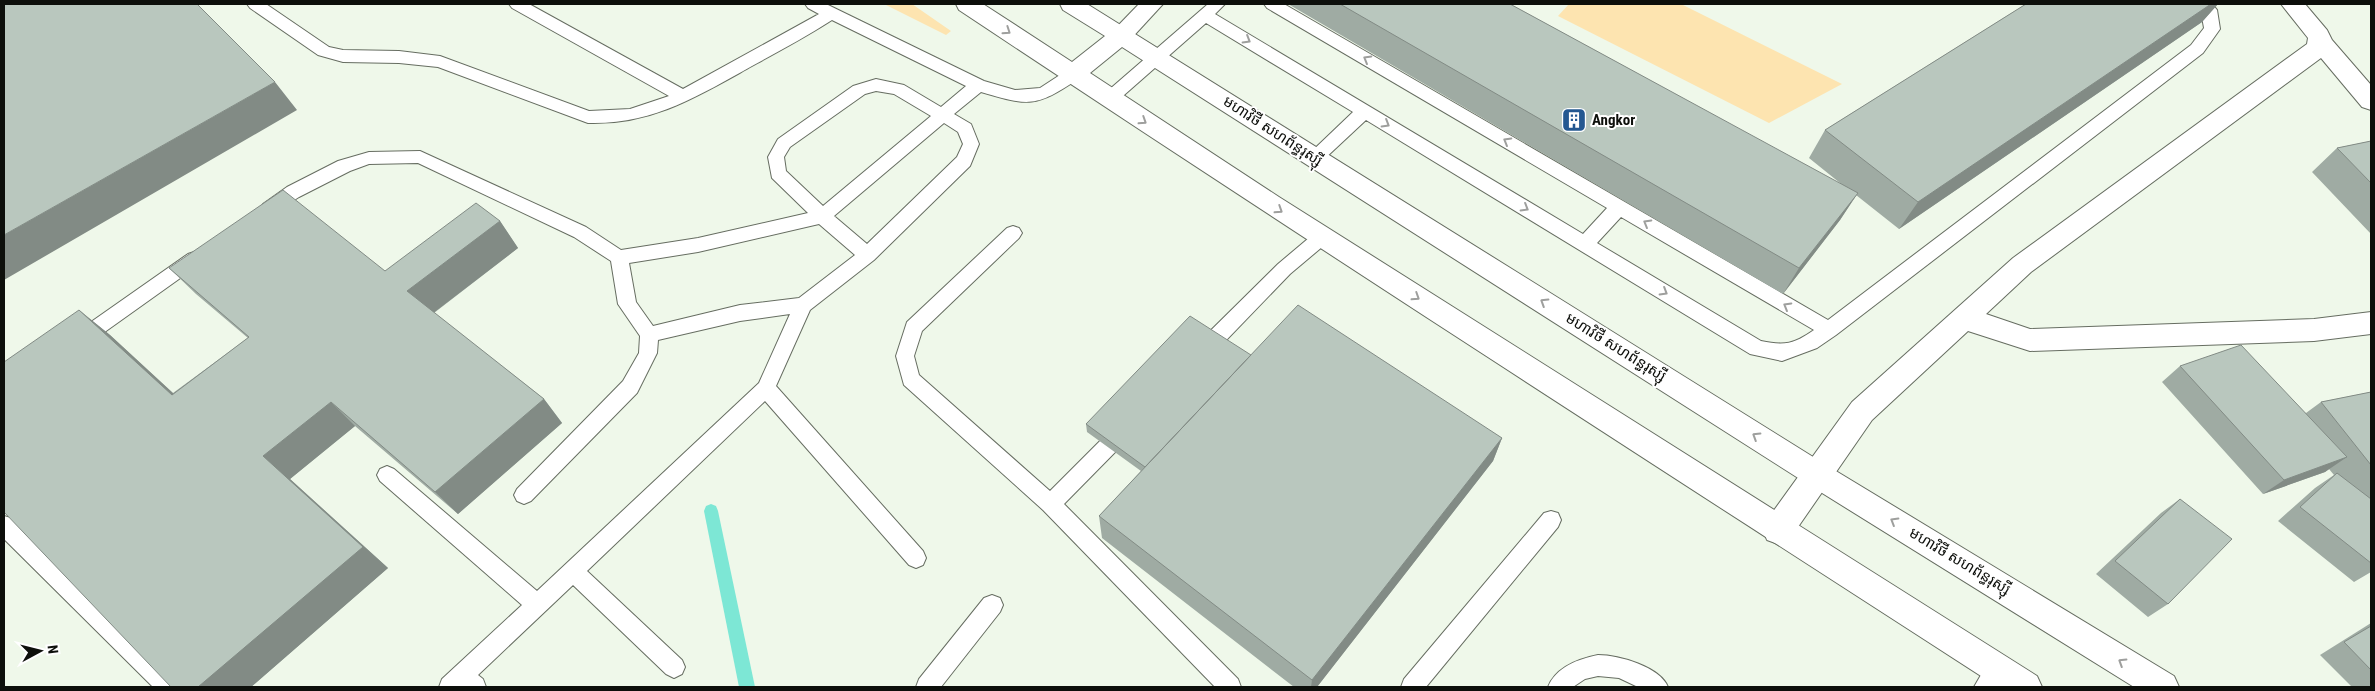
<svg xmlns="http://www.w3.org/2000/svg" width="2375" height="691" viewBox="0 0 2375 691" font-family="'Roboto Condensed','Noto Sans Khmer',sans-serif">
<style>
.green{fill:#fde4b0}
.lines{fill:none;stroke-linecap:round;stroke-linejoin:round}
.stream{fill:#7de7d5;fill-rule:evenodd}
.service-casing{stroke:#666d61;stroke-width:2}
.minor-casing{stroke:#666d61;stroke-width:2}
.tertiary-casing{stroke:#666d61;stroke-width:2}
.trunk-casing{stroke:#666d61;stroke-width:2}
.service{fill:#fff;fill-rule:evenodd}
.minor{fill:#fff;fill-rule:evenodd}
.tertiary{fill:#fff;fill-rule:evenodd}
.trunk{fill:#fff;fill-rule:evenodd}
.wall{fill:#9faba3}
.shaded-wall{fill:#828b85}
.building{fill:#b9c7be;stroke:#828b85}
.oneway{stroke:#9e9f9d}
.labels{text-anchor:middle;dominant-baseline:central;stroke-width:4;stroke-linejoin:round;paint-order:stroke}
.poi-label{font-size:15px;font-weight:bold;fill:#0d0f0b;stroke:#fff;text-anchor:start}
.street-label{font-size:15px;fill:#0d0f0b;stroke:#fff}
</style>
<rect width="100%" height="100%" fill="#eff8ea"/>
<path class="green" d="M884,4h28l39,27 -5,4z
M1569,4h112l161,80 -73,39 -211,-107z"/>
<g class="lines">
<path class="stream" d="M711,504l5,2 2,5 37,176h-16l-35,-176 2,-5z"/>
<defs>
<path id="service" d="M247,4h19l63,43 14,3 56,1 41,5 149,55 41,-2 39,-13 -157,-88 -3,-4h20l154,85 136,-75 -11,-6 -3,-4h21l158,77 31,9 25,-2 26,-17 6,-2 6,2 2,4 -2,4c-43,29 -49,27 -97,13l-27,22 17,10 8,20 -9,22 -96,94 -64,50 -34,76 147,165 3,7 -3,7 -7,3 -7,-3 -144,-164 -178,170 95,89 3,7 -3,7 -8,4 -8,-4 -93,-89 -95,90 5,4 3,8h-47l3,-8 80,-74 -142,-124 -3,-6 3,-6 7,-3 7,3 143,122 222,-208 31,-69 -50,7 -82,19 -1,13 -20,40 -106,108 -7,3 -7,-3 -3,-6 3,-6 106,-108 16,-28 1,-17 -22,-32 -7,-43 -37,-24 -156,-74 -49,1 -19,7 -51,26 -30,19 -6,-2 -3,-5 3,-5 24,-17 51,-26 31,-9 51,-1 166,76 35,23 77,-12 110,-25 -36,-35 -4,-21 10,-18 75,-53 23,-7 28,6 37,22 25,-21 -134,-66c-26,17 -53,31 -80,46 -54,30 -100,59 -164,57l-150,-56 -39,-4 -56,-1 -25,-7 -68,-47zM876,91l18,3 37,22 -108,90 -37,-35 -2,-14 6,-10 75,-53zM944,123l14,9 5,12 -6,13 -90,87 -33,-28zM819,224l36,31 -56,43 -59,7 -87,21 -17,-24 -7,-39 69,-11z
M1208,4h17l-10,10 368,220 24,-26 -340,-200 -3,-4h20l544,316 363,-275 13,-17 -3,-17 -5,-7h16l5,6 3,19 -17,24 -367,282 -19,13 -35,13 -32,-7 -384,-234 -45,42 -6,2 -6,-2 -2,-4 2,-4 44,-42 -147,-89 -91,80 -6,2 -6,-2 -2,-4 2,-4zM1621,217l193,113c-20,14 -29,16 -53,11l-164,-98z
M1013,226l6,2 3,5 -3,5 -97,93 -8,25 5,19 131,116 67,-67 7,-2 7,2 3,6 -3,6 -67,68 174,175 3,8h-26l-172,-177 -139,-125 -8,-29 11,-34 100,-94z
M1322,230l6,2 3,5 -3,5 -38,32 -81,84 -7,2 -7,-2 -2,-6 2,-6 83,-82 38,-32z
M194,252l6,2 3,5 -3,5 -115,82 -7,3 -7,-3 -2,-5 2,-5 117,-82z
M1551,511l7,2 3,7 -3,7 -132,160h-25l3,-8 140,-166z
M4,516l7,2 165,161 3,8h-26l-149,-148z
M992,595l8,3 3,7 -3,7 -59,75h-25l3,-8 65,-81z
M1598,655c21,0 62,12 70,32h-30l-19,-9 -21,-2 -13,3 -12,8h-25c8,-20 30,-28 50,-32z
M1997,657l8,4 3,7 -11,19h-23l15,-26z"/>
<path id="minor" d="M2281,4h24l22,26 5,10 39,45v25l-9,-3 -41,-49 -290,214 -45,42 44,15 284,-10 57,-7v22l-57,7 -284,10 -62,-20 -96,89 -83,120 -11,4 -11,-4 -4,-10 4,-10 85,-118 161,-144 294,-214 1,-6z"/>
<path id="tertiary" d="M1139,4h24l-35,38 -8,2 -8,-2 -4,-6z"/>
<path id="trunk" d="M956,4h27l89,58 33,-26 -42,-26 -3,-6h27l739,461 348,211 5,11h-45l-328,-204 -684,-436 -32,26 189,124 758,479 5,11h-44c-347,-224 -696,-449 -1039,-677z"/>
</defs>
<use href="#service" class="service-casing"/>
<use href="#minor" class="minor-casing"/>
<use href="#tertiary" class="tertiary-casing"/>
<use href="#trunk" class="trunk-casing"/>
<use href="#service" class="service"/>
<use href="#minor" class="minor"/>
<use href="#tertiary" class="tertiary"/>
<use href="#trunk" class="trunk"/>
</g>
<path class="wall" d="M1288,4h222l335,183 -36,-29 16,-28 201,-126h192l-16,18 -303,207 -43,-34 -16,25 -57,74z
M2371,141v93l-59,-62 25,-24z
M500,221l18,27 -84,65 110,86 18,24 -104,91 -103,-88 -65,53 98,89 -137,119h-80l-92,-377 31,25 63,58 75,-55 -52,-44 -27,-26 216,3z
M1251,355l251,83 -9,23 -176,226h-23l-192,-149 -3,-22 42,-45 -54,-39 -1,-8z
M2180,366l126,47 15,-11 50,-10v180l-17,10 -76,-61 37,-33 19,-13 -5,-6 -4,3 -62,22 -101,-112z
M2180,499l-12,105 -20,13 -52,-43 65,-61z
M2371,623v64h-19l-32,-32z"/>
<path class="shaded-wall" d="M2211,4h7l-16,18 -303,207 19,-27z
M275,82l22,28 -293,170v-45z
M1858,193l-18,27 -57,74 16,-26z
M500,221l18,27 -90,69 -21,-26z
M79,310l31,25 91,84 -29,-24z
M544,399l18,24 -104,91 -23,-22z
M331,402l24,24 -65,53 98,89 -137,119h-53l65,-231z
M1502,438l-9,23 -176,226h-6l1,-7z
M2347,457l-22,15 -62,22 21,-14z"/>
<path class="building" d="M4,4h193l78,78 -271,153z
M1340,4h170l348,189 -59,75z
M2026,4h185l-293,198 -93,-72z
M2371,141v42l-34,-35z
M283,190l102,81 91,-68 24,18 -93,70 137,108 -109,93 -104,-90 -68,54 100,91 -165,140h-27l-167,-175v-150l75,-52 93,85 77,-58 -80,-69z
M1298,305l204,133 -190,242 -213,-164z
M1190,316l61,39 -106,112 -59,-43z
M2241,345l106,112 -63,23 -104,-114z
M2371,392v73l-50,-63z
M2337,473l34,26v64l-71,-56z
M2180,499l52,40 -64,65 -53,-43z
M2371,626v44l-27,-28z"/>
<defs><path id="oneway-chevron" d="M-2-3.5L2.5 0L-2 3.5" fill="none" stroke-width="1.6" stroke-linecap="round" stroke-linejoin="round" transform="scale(1.25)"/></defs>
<g class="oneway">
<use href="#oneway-chevron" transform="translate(1007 31) rotate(34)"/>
<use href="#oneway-chevron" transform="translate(1247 40) rotate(31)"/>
<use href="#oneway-chevron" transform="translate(1367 59) rotate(-150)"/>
<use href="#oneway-chevron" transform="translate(1143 121) rotate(33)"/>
<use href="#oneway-chevron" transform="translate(1386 124) rotate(31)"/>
<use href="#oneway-chevron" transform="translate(1507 141) rotate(-150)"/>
<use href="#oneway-chevron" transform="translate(1525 208) rotate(31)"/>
<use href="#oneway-chevron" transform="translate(1279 210) rotate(33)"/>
<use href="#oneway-chevron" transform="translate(1647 223) rotate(-150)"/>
<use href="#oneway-chevron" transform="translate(1664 292) rotate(31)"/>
<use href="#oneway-chevron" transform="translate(1416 297) rotate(33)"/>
<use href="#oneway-chevron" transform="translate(1544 302) rotate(-148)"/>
<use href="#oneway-chevron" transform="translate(1787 306) rotate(-150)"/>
<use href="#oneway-chevron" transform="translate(1756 436) rotate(-148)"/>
<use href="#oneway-chevron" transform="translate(1894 521) rotate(-149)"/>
<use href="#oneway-chevron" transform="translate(2122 662) rotate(-148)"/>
</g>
<defs>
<symbol id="building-square" viewBox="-11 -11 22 22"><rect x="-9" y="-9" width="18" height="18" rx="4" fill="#245891" stroke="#fff"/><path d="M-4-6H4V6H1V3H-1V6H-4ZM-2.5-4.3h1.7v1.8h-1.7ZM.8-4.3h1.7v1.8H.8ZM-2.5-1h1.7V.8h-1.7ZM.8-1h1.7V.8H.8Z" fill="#fff"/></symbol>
</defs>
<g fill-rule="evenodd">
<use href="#building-square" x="1560" y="106" width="28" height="28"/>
</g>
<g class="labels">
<g class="poi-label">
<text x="1592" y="120">Angkor</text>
</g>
<g class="street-label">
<text transform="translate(1273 131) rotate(33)">មហាវិថី សហព័ន្ធរុស្ស៊ី</text>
<text transform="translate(1616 347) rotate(32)">មហាវិថី សហព័ន្ធរុស្ស៊ី</text>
<text transform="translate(1960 561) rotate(31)">មហាវិថី សហព័ន្ធរុស្ស៊ី</text>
</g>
</g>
<rect width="2375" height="691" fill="none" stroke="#0d0f0b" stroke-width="10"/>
<g transform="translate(40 651) rotate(83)" stroke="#ffffff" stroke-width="4" paint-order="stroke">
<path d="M0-4L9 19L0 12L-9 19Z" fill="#0d0f0b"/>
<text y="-8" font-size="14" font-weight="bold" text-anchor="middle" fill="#0d0f0b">N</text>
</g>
</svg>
